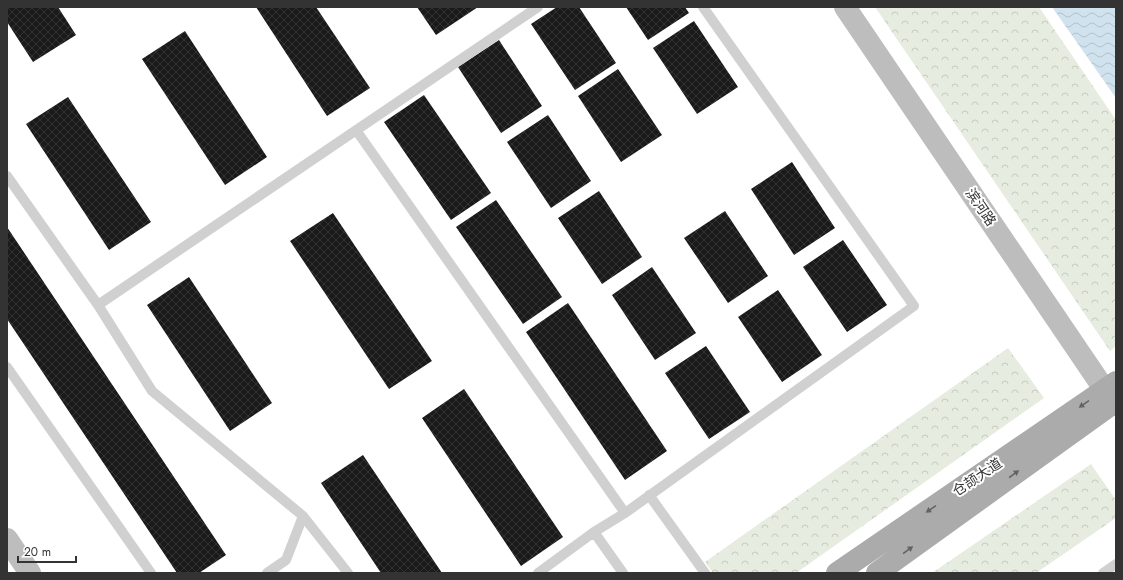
<svg xmlns="http://www.w3.org/2000/svg" width="1123" height="580" viewBox="0 0 1123 580" font-family="Jost,'Noto Sans SC',sans-serif">
<style>
.park{fill:url(#park-crowns)}
.water{fill:url(#water-waves)}
.building{fill:url(#building-cross-hatch)}
.lines{fill:none;stroke-linecap:round;stroke-linejoin:round}
.lane{stroke:#d0d0d0;stroke-width:10}
.secondary{stroke:#bdbdbd;stroke-width:22}
.primary{stroke:#ababab;stroke-width:22}
.oneway{fill:#636363}
.labels{text-anchor:middle;dominant-baseline:central;stroke-width:4;stroke-linejoin:round;paint-order:stroke}
.street-label{font-size:14px;fill:#333;stroke:#fff}
</style>
<defs>
<pattern id="park-crowns" width="20" height="18" patternUnits="userSpaceOnUse"><rect width="20" height="18" fill="#e6ecdf"/><path d="M2 6a3 3 0 1 1 6 0M12 15a3 3 0 1 1 6 0" fill="none" stroke="#c6cbc0"/></pattern>
<pattern id="water-waves" width="16" height="10" patternUnits="userSpaceOnUse"><rect width="16" height="10" fill="#cfe2ee"/><path d="M0 5q4-4 8 0t8 0" fill="none" stroke="#b2c2cd"/></pattern>
<pattern id="building-cross-hatch" width="8" height="8" patternUnits="userSpaceOnUse"><rect width="8" height="8" fill="#1a1a1a"/><path d="M0 0l8 8M0 8l8-8" fill="none" stroke="#333"/></pattern>
</defs>
<rect width="100%" height="100%" fill="#fff"/>
<path class="park" d="M875,7h164l77,113v226l-6,5z
M1008,348l36,50 -248,175h-83l-8,-11z
M1091,464l25,36v18l-80,55h-104z"/>
<path class="water" d="M1052,7h64v91z"/>
<path class="building" d="M7,7h51l18,28 -43,27 -26,-40z
M256,7h60l54,81 -43,28z
M417,7h61l-42,28z
M557,7h22l37,56 -41,27 -44,-66z
M626,7h59l4,6 -41,27z
M694,21l44,66 -41,27 -44,-66z
M185,31l82,126 -42,28 -83,-126z
M499,40l43,66 -41,27 -43,-66z
M618,69l44,66 -41,27 -43,-66z
M424,95l67,98 -40,27 -67,-98z
M68,97l83,125 -42,28 -83,-126z
M548,115l43,66 -40,27 -44,-66z
M792,162l43,66 -41,27 -43,-66z
M599,191l43,66 -40,27 -44,-66z
M496,200l66,97 -39,27 -67,-97z
M725,211l43,65 -40,27 -44,-65z
M333,213l99,148 -43,28 -99,-148z
M7,227l219,328 -27,18h-22l-170,-254z
M843,240l44,65 -40,27 -44,-65z
M652,267l44,66 -41,27 -43,-65z
M189,277l83,126 -42,28 -83,-126z
M778,290l44,65 -40,27 -44,-65z
M568,303l99,148 -42,29 -99,-148z
M706,346l44,66 -41,27 -44,-66z
M464,389l99,148 -42,29 -99,-148z
M363,455l79,118h-61l-60,-90z"/>
<g class="lines">
<path class="lane" d="M356,130l269,383 -31,19 29,41
M7,176l91,129 440,-298
M98,305l54,86 151,125 -17,44 -19,13
M7,367l144,206
M649,495l56,78
M625,513l289,-207 -211,-299
M303,516l45,57
M538,573l56,-41
M1103,573l13,-9"/>
<path class="secondary" d="M845,7l270,398
M7,539l23,34"/>
<path class="primary" d="M837,573l279,-191
M877,573l239,-172"/>
</g>
<defs><path id="oneway-solid" d="M-6-.8H1V-3.2L6.5 0L1 3.2V.8H-6Z"/></defs>
<g class="oneway">
<use href="#oneway-solid" transform="translate(1084 404) rotate(146)"/>
<use href="#oneway-solid" transform="translate(1014 474) rotate(-36)"/>
<use href="#oneway-solid" transform="translate(931 509) rotate(146)"/>
<use href="#oneway-solid" transform="translate(908 550) rotate(-36)"/>
</g>
<g class="labels">
<g class="street-label">
<text transform="translate(981 207) rotate(56)">滨河路</text>
<text transform="translate(977 477) rotate(-34)">仓颉大道</text>
</g>
</g>
<rect width="1123" height="580" fill="none" stroke="#333333" stroke-width="16"/>
<path d="M18 556v6h58v-6" fill="none" stroke="#333333" stroke-width="2"/>
<text x="24" y="556" font-size="12" fill="#333333" stroke="#ffffff" stroke-width="3" paint-order="stroke">20 m</text>
</svg>
